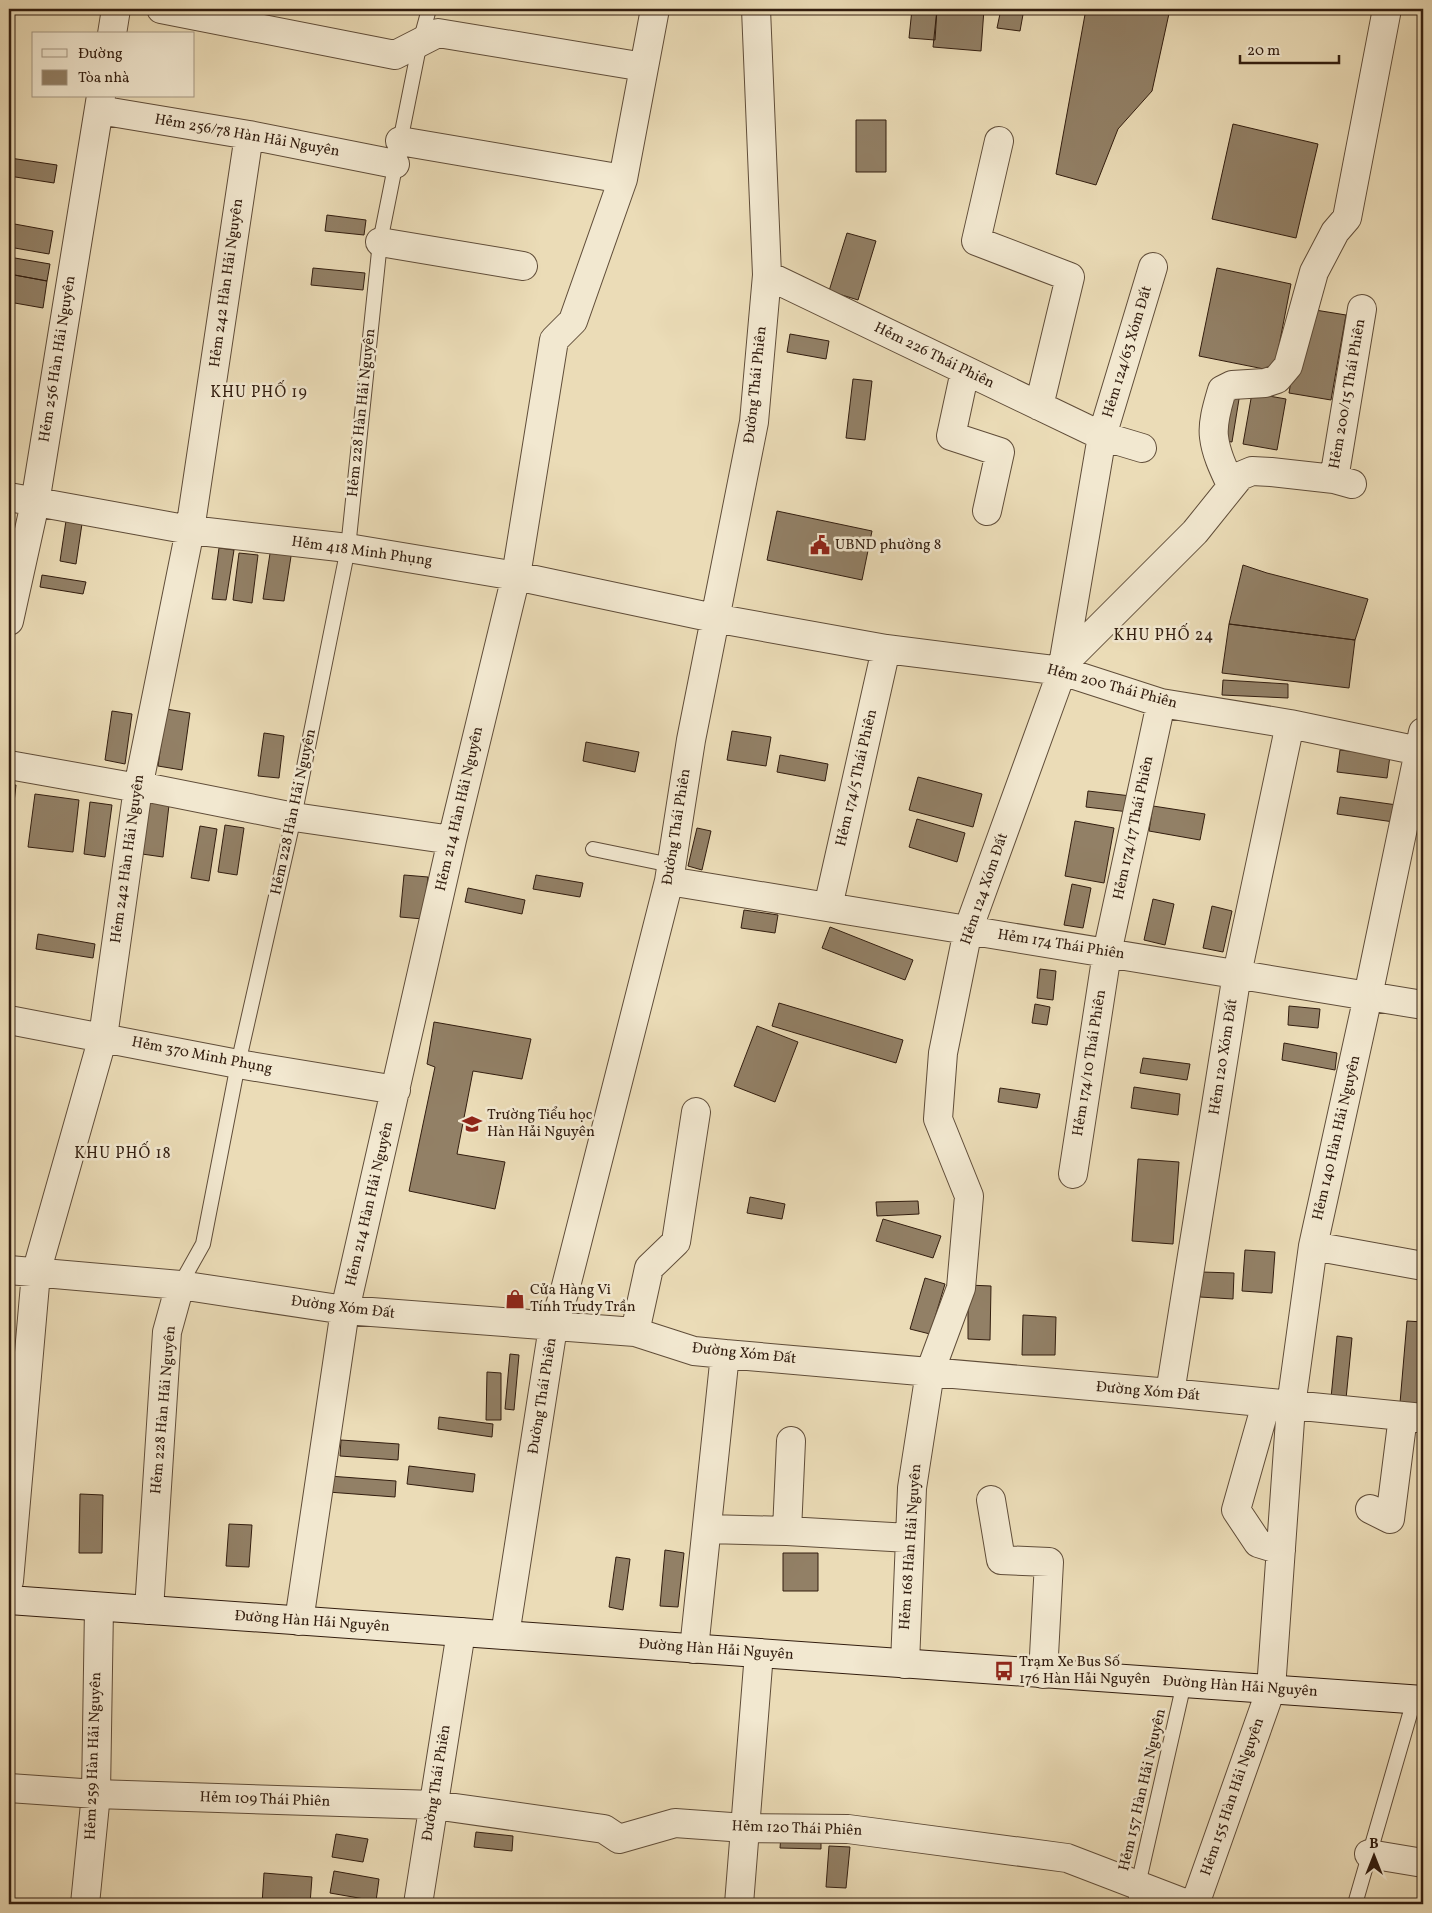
<svg xmlns="http://www.w3.org/2000/svg" width="1432" height="1913" viewBox="0 0 1432 1913" font-family="Vollkorn,serif">
<style>
.building{fill:#928066;stroke:#321d0f}
.lines{fill:none;stroke-linecap:round;stroke-linejoin:round}
.lane-casing{stroke:#604d39;stroke-width:16}
.street-casing{stroke:#604d39;stroke-width:30}
.secondary-casing{stroke:#321d0f;stroke-width:30}
.lane{stroke:#f2e8d0;stroke-width:14}
.street{stroke:#f2e8d0;stroke-width:28}
.secondary{stroke:#f2e8d0;stroke-width:28}
.labels{text-anchor:middle;dominant-baseline:central;stroke-width:5;stroke-linejoin:round;paint-order:stroke}
.street-label{font-size:15px;fill:#321d0f;stroke:#f2e8d0}
.poi-label{font-size:15px;fill:#321d0f;stroke:#f2e8d0;text-anchor:start}
.neighbourhood-label{font-size:16px;letter-spacing:1px;fill:#321d0f;stroke:#f2e8d0}
</style>
<rect width="100%" height="100%" fill="#ebdcb7"/>
<filter id="stains"><feTurbulence type="fractalNoise" baseFrequency=".004" numOctaves="4"/><feColorMatrix values="0 0 0 0 .2 0 0 0 0 .09 0 0 0 0 .02 0 0 0 .5 -.17"/></filter>
<radialGradient id="worn" r=".72"><stop offset=".6" stop-color="#630" stop-opacity="0"/><stop offset="1" stop-color="#630" stop-opacity=".3"/></radialGradient>
<path class="building" d="M912,9h25l-2,31 -26,-2z
M937,9h47l-3,42 -48,-4z
M1001,9h23l-4,22 -23,-3z
M1086,9h84l-18,82 -34,38 -22,56 -40,-11z
M856,120h30v52h-30z
M1233,124l85,20 -22,94 -84,-19z
M10,158l47,7 -3,18 -45,-7z
M327,215l39,5 -2,15 -39,-4z
M9,223l44,8 -4,23 -40,-7z
M847,233l29,8 -18,59 -29,-9z
M9,257l41,7 -3,17 -38,-7z
M313,268l52,5 -2,17 -52,-5z
M1217,268l74,16 -17,87 -75,-15z
M9,274l38,7 -4,27 -34,-6z
M1303,308l43,7 -15,85 -42,-7z
M790,334l39,7 -3,18 -39,-7z
M853,379l19,2 -7,59 -19,-2z
M1225,391l15,2 -8,49 -15,-2z
M1252,393l34,6 -9,51 -34,-6z
M777,511l95,20 -10,49 -95,-20z
M67,514l16,3 -7,47 -16,-3z
M271,547l21,3 -8,51 -21,-2z
M219,548l15,2 -8,50 -14,-1z
M239,553l19,2 -6,48 -19,-3z
M1243,565l24,8 101,26 -13,41 -126,-16z
M42,575l44,7 -3,12 -43,-7z
M1229,624l126,16 -6,48 -127,-15z
M1223,680l65,4v14l-66,-3z
M166,709l24,4 -8,57 -24,-4z
M112,711l20,3 -7,50 -20,-4z
M732,731l39,6 -5,29 -39,-6z
M264,733l20,3 -5,42 -21,-2z
M586,742l53,10 -4,20 -52,-11z
M1340,750l50,6 -3,22 -50,-6z
M780,755l48,9 -3,17 -48,-9z
M918,777l64,17 -9,33 -64,-17z
M9,785h7l-5,44h-2z
M1088,791l43,5 -2,16 -43,-5z
M35,794l44,6 -6,52 -45,-5z
M1340,797l57,8 -3,17 -57,-8z
M90,802l22,3 -7,52 -21,-3z
M148,802l21,3 -6,52 -21,-3z
M1153,806l52,8 -5,26 -51,-9z
M917,819l48,14 -8,29 -48,-15z
M1075,821l39,7 -10,55 -39,-7z
M225,825l19,3 -7,47 -19,-3z
M200,826l17,3 -8,52 -18,-3z
M697,828l14,3 -9,39 -14,-4z
M404,875l24,2 -5,42 -23,-2z
M536,875l47,8 -3,14 -47,-8z
M1072,884l19,4 -8,40 -19,-3z
M468,888l57,12 -3,14 -57,-12z
M1153,899l21,5 -9,41 -21,-5z
M1212,906l20,5 -9,41 -20,-4z
M744,910l34,5 -3,18 -34,-5z
M830,927l83,33 -8,20 -83,-32z
M38,934l57,10 -2,14 -57,-9z
M1040,969l16,2 -3,29 -16,-2z
M779,1003l124,37 -7,23 -124,-37z
M1035,1004l15,3 -3,18 -15,-2z
M1289,1006l31,3 -2,19 -30,-3z
M434,1022l97,17 -9,40 -49,-8 -16,83 48,8 -10,47 -86,-18 26,-124 -8,-3z
M757,1026l41,16 -23,60 -41,-16z
M1284,1043l53,10 -2,17 -53,-10z
M1143,1058l47,6 -3,16 -47,-7z
M1134,1087l46,7 -2,21 -47,-7z
M1000,1088l40,6 -3,14 -39,-6z
M1138,1159l41,3 -6,82 -41,-3z
M750,1197l35,7 -3,15 -35,-6z
M918,1201l1,13 -42,2 -1,-14z
M883,1219l58,17 -8,22 -57,-17z
M1245,1250l30,2 -3,41 -30,-2z
M1202,1272l32,1 -1,26 -33,-2z
M925,1278l20,6 -15,50 -20,-5z
M968,1285l23,1 -1,54 -22,-1z
M1023,1315l33,2 -1,38h-33z
M1407,1321l16,1 -5,82 -18,-1z
M1337,1336l15,2 -6,61 -15,-1z
M1423,1338v67l-5,-1z
M510,1354l9,1 -5,55 -9,-1z
M487,1372l14,1v47h-15z
M439,1417l54,7 -1,13 -54,-8z
M341,1440l58,4 -1,16 -58,-4z
M409,1466l66,8 -2,18 -66,-8z
M329,1476l67,5 -1,16 -67,-5z
M80,1494l23,1 -1,58h-23z
M229,1524l23,1 -3,42 -23,-1z
M665,1550l19,3 -6,54 -18,-1z
M783,1553h35v38h-35z
M616,1557l14,2 -7,51 -14,-3z
M476,1832l37,4 -1,15 -38,-4z
M336,1834l32,5 -5,23 -31,-5z
M781,1835l40,1v13l-41,-1z
M829,1846l21,1 -4,41 -20,-1z
M334,1871l45,8 -3,22 -46,-8z
M264,1873l48,4 -2,27h-48z"/>
<g class="lines">
<defs>
<path id="lane" d="M593,849l78,16
M180,1285l23,-41 35,-180 56,-247 54,-269 32,-306 40,-200 9,-33
M1135,1904l3,-19 46,-202
M1355,1904l59,-204"/>
<path id="street" d="M161,9l234,46 43,-22 206,34
M112,34l4,-25
M99,110l150,25 146,29
M400,141l223,38
M999,141l-23,100 94,36 -31,129
M380,242l143,24
M767,275l335,161 40,12
M965,371l-14,65 49,16 -13,59
M1334,479l28,-170
M1231,485c-7,-15 -15,-31 -17,-48 -2,-15 4,-33 8,-47l10,-5 33,-2 12,-4 11,-13 26,-94 21,-40 12,-14 40,-209
M9,497l181,33 158,18 168,28 198,42 172,31 176,22 99,32 129,21 129,27
M9,621l26,-118 66,-407
M1064,663l131,-131 45,-56 12,-5 19,1 63,7 18,5
M9,765l129,23 1,-2 155,31 158,23
M669,881l754,124
M828,907l58,-258
M9,1020l229,44 158,26
M1073,1174l34,-221 54,-250
M1313,1246l110,20
M9,1270l171,15 165,25 290,22 59,19 31,3 445,39 253,25
M635,1332l14,-64 27,-26 20,-130
M1170,1393l67,-419 53,-250
M1266,1404l-30,106 22,33 23,7
M991,1500l10,60 48,2 -6,112
M1370,1509l20,10 13,-103
M707,1529l80,2 4,-90
M787,1531l122,7
M9,1581l27,-308 67,-236 35,-249 52,-258 59,-395
M149,1610l18,-278 13,-47
M299,1621l46,-311 107,-470 64,-264 38,-236 19,-19 50,-142 32,-170
M505,1635l48,-308 12,-37 104,-409 22,-141 63,-318 13,-147 -11,-266
M694,1649l31,-295
M905,1664l7,-176 18,-116 31,-84 8,-92 -31,-77 5,-66 25,-123 94,-259 40,-235 51,-169
M9,1788l87,6 338,11 170,24 15,10 56,-16 70,5 103,1 219,29 120,46
M1369,1854l54,9
M85,1904l11,-110 3,-187
M418,1904l43,-272
M739,1904l20,-251
M1195,1904l76,-215 20,-283 22,-160 55,-250 55,-264"/>
<path id="secondary" d="M9,1600l1414,100"/>
</defs>
<use href="#lane" class="lane-casing"/>
<use href="#street" class="street-casing"/>
<use href="#secondary" class="secondary-casing"/>
<use href="#lane" class="lane"/>
<use href="#street" class="street"/>
<use href="#secondary" class="secondary"/>
</g>
<defs>
<symbol id="civic-bare" viewBox="-9 -9 18 18"><path d="M-.6-6.5H3V-4.5H.6V-3L4-1V1h2V6H-6V1h2V-1L-.6-3ZM-1.2 2.5V6h2.4V2.5Z" fill="#8f2418" stroke="#f2e8d0" stroke-width="2.5" paint-order="stroke"/></symbol>
<symbol id="school-bare" viewBox="-9 -9 18 18"><path d="M0-5L7-2L0 1L-7-2ZM-4 1L0 2.5L4 1V4Q0 6-4 4Z" fill="#8f2418" stroke="#f2e8d0" stroke-width="2.5" paint-order="stroke"/></symbol>
<symbol id="shop-bare" viewBox="-9 -9 18 18"><path d="M-5-2.5h2.3a2.7 3.5 0 0 1 5.4 0H5L5.5 6h-11ZM-1.5-2.5h3a1.5 2.3 0 0 0-3 0Z" fill="#8f2418" stroke="#f2e8d0" stroke-width="2.5" paint-order="stroke"/></symbol>
<symbol id="bus-bare" viewBox="-9 -9 18 18"><path d="M-5-6H5V4H4V6H2V4H-2V6H-4V4H-5ZM-3.5-4V0h7V-4ZM-3.5 1.2v1.5H-2V1.2ZM2 1.2v1.5H3.5V1.2Z" fill="#8f2418" stroke="#f2e8d0" stroke-width="2.5" paint-order="stroke"/></symbol>
</defs>
<g fill-rule="evenodd">
<use href="#civic-bare" x="806" y="531" width="28" height="28"/>
<use href="#school-bare" x="458" y="1110" width="28" height="28"/>
<use href="#shop-bare" x="501" y="1285" width="28" height="28"/>
<use href="#bus-bare" x="990" y="1657" width="28" height="28"/>
</g>
<g class="labels">
<g class="street-label">
<text transform="translate(247 136) rotate(10)">Hẻm 256/78 Hàn Hải Nguyên</text>
<text transform="translate(227 283) rotate(-82)">Hẻm 242 Hàn Hải Nguyên</text>
<text transform="translate(1128 352) rotate(-73)">Hẻm 124/63 Xóm Đất</text>
<text transform="translate(934 356) rotate(26)">Hẻm 226 Thái Phiên</text>
<text transform="translate(58 359) rotate(-81)">Hẻm 256 Hàn Hải Nguyên</text>
<text transform="translate(756 385) rotate(-84)">Đường Thái Phiên</text>
<text transform="translate(1348 394) rotate(-80)">Hẻm 200/15 Thái Phiên</text>
<text transform="translate(362 413) rotate(-84)">Hẻm 228 Hàn Hải Nguyên</text>
<text transform="translate(362 552) rotate(8)">Hẻm 418 Minh Phụng</text>
<text transform="translate(1112 687) rotate(15)">Hẻm 200 Thái Phiên</text>
<text transform="translate(857 778) rotate(-77)">Hẻm 174/5 Thái Phiên</text>
<text transform="translate(460 809) rotate(-77)">Hẻm 214 Hàn Hải Nguyên</text>
<text transform="translate(294 812) rotate(-78)">Hẻm 228 Hàn Hải Nguyên</text>
<text transform="translate(677 827) rotate(-81)">Đường Thái Phiên</text>
<text transform="translate(1134 828) rotate(-78)">Hẻm 174/17 Thái Phiên</text>
<text transform="translate(128 859) rotate(-82)">Hẻm 242 Hàn Hải Nguyên</text>
<text transform="translate(985 889) rotate(-71)">Hẻm 124 Xóm Đất</text>
<text transform="translate(1061 945) rotate(9)">Hẻm 174 Thái Phiên</text>
<text transform="translate(202 1056) rotate(11)">Hẻm 370 Minh Phụng</text>
<text transform="translate(1224 1057) rotate(-81)">Hẻm 120 Xóm Đất</text>
<text transform="translate(1090 1063) rotate(-81)">Hẻm 174/10 Thái Phiên</text>
<text transform="translate(1337 1138) rotate(-77)">Hẻm 140 Hàn Hải Nguyên</text>
<text transform="translate(370 1204) rotate(-77)">Hẻm 214 Hàn Hải Nguyên</text>
<text transform="translate(343 1308) rotate(7)">Đường Xóm Đất</text>
<text transform="translate(744 1354) rotate(6)">Đường Xóm Đất</text>
<text transform="translate(1148 1392) rotate(5)">Đường Xóm Đất</text>
<text transform="translate(543 1396) rotate(-81)">Đường Thái Phiên</text>
<text transform="translate(164 1410) rotate(-85)">Hẻm 228 Hàn Hải Nguyên</text>
<text transform="translate(911 1547) rotate(-86)">Hẻm 168 Hàn Hải Nguyên</text>
<text transform="translate(312 1622) rotate(4)">Đường Hàn Hải Nguyên</text>
<text transform="translate(716 1650) rotate(4)">Đường Hàn Hải Nguyên</text>
<text transform="translate(1240 1687) rotate(4)">Đường Hàn Hải Nguyên</text>
<text transform="translate(94 1756) rotate(-88)">Hẻm 259 Hàn Hải Nguyên</text>
<text transform="translate(437 1783) rotate(-81)">Đường Thái Phiên</text>
<text transform="translate(1143 1790) rotate(-77)">Hẻm 157 Hàn Hải Nguyên</text>
<text transform="translate(1233 1797) rotate(-71)">Hẻm 155 Hàn Hải Nguyên</text>
<text transform="translate(265 1800) rotate(2)">Hẻm 109 Thái Phiên</text>
<text transform="translate(797 1829) rotate(2)">Hẻm 120 Thái Phiên</text>
</g>
<g class="poi-label">
<text x="835" y="545">UBND phường 8</text>
<text x="487" y="1115">Trường Tiểu học<tspan x="487" dy="17">Hàn Hải Nguyên</tspan></text>
<text x="530" y="1290">Cửa Hàng Vi<tspan x="530" dy="17">Tính Trudy Trần</tspan></text>
<text x="1019" y="1662">Trạm Xe Bus Số<tspan x="1019" dy="17">176 Hàn Hải Nguyên</tspan></text>
</g>
<g class="neighbourhood-label">
<text x="259" y="393">KHU PHỐ 19</text>
<text x="1164" y="636">KHU PHỐ 24</text>
<text x="123" y="1154">KHU PHỐ 18</text>
</g>
</g>
<rect width="1432" height="1913" fill="none" stroke="#ebdcb7" stroke-width="30"/>
<rect x="10" y="10" width="1412" height="1893" fill="none" stroke="#321d0f" stroke-width="2.5"/>
<rect x="15" y="15" width="1402" height="1883" fill="none" stroke="#321d0f"/>
<rect x="32" y="32" width="162" height="65" fill="#f2e8d0" stroke="#a59783"/>
<rect x="42" y="49" width="25" height="8" fill="#f2e8d0" stroke="#a59783"/>
<text x="78" y="58" font-size="15" fill="#321d0f">Đường</text>
<rect x="42" y="70" width="25" height="15" fill="#928066" stroke="#a59783"/>
<text x="78" y="82" font-size="15" fill="#321d0f">Tòa nhà</text>
<g transform="translate(1374 1856)" stroke="#f2e8d0" stroke-width="4" paint-order="stroke">
<path d="M0-4L9 19L0 12L-9 19Z" fill="#321d0f"/>
<text y="-8" font-size="14" font-weight="bold" text-anchor="middle" fill="#321d0f">B</text>
</g>
<path d="M1240 55v8h99v-8" fill="none" stroke="#321d0f" stroke-width="2.5"/>
<text x="1247" y="55" font-size="15" fill="#321d0f" stroke="#f2e8d0" stroke-width="4" paint-order="stroke">20 m</text>
<rect width="100%" height="100%" filter="url(#stains)"/>
<rect width="100%" height="100%" fill="url(#worn)"/>
</svg>
